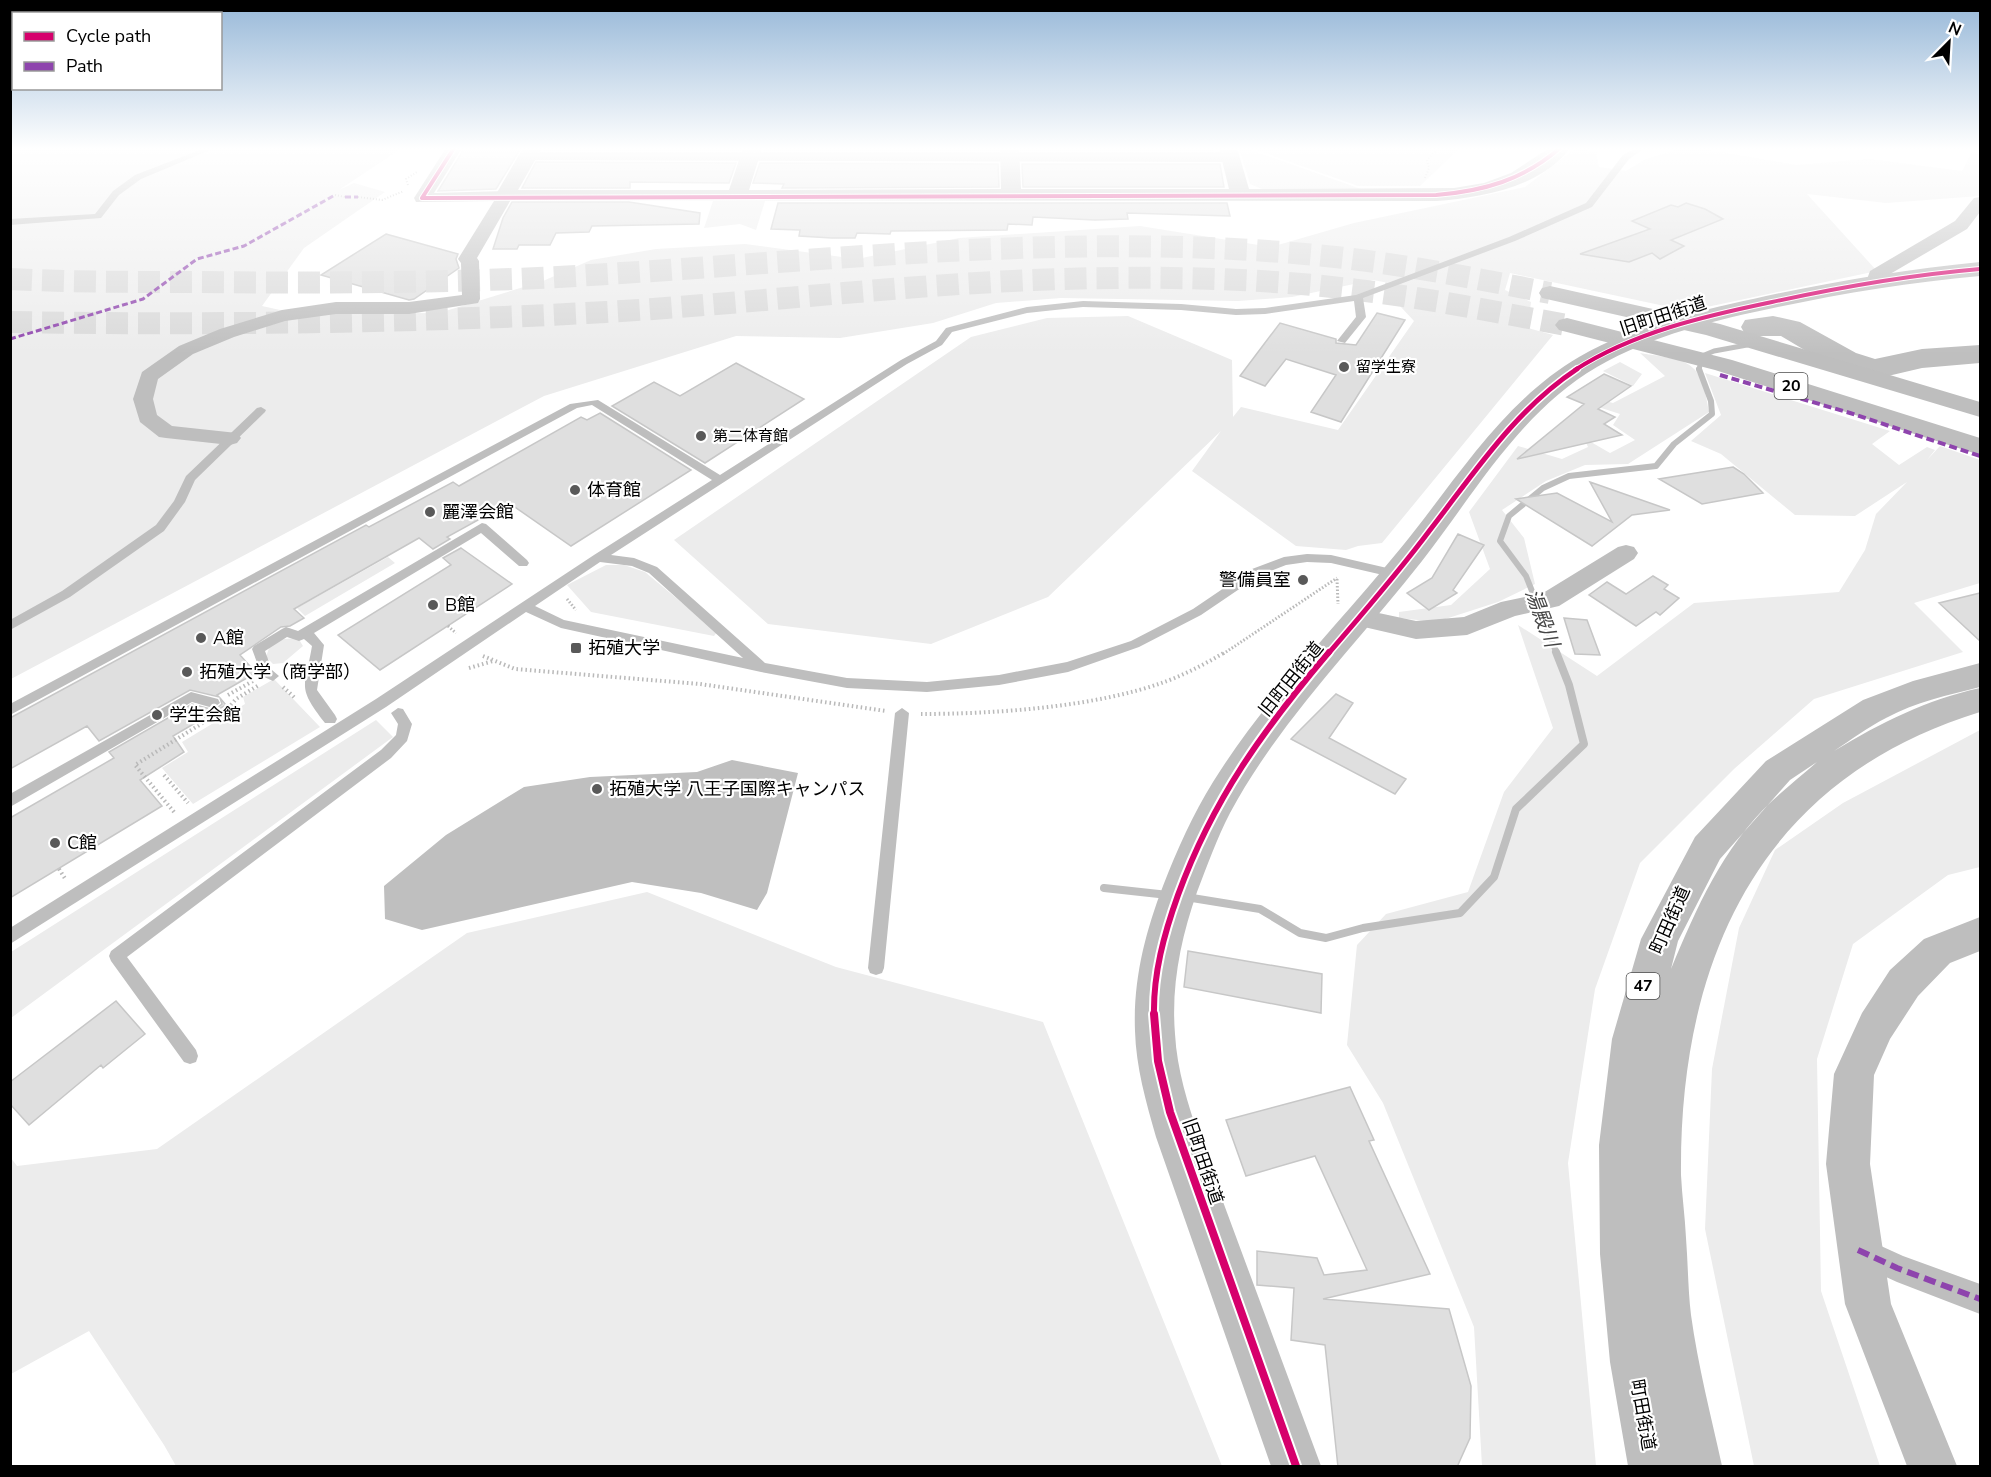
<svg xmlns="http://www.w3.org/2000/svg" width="1991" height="1477" viewBox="0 0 1991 1477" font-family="'Nunito Sans','Noto Sans JP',sans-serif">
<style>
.green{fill:#ececec}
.water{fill:#bfbfbf}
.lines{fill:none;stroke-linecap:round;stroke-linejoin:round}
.stream-far2{stroke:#bfbfbf;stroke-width:5}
.stream-far1{stroke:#bfbfbf;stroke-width:6}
.stream{stroke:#bfbfbf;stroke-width:8}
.river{fill:#bfbfbf;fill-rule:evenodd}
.building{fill:#dfdfdf;stroke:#c7c7c7;stroke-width:1.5}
.trunk-tunnel{stroke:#d9d9d9;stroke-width:22;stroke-dasharray:22 10;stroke-linecap:butt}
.path-far2{stroke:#b9b9b9;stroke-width:2;stroke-dasharray:1 2;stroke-linecap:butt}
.path-far1{stroke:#b9b9b9;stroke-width:3;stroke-dasharray:1.5 2;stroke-linecap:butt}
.path{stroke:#b9b9b9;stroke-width:4;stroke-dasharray:1.5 3;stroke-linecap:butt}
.service{fill:#bebebe;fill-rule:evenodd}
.pedestrian{fill:#bebebe;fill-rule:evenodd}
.minor{fill:#bebebe;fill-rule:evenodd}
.tertiary{fill:#bebebe;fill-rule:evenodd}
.primary{fill:#bebebe;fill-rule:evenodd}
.trunk{fill:#bebebe;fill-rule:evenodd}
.quiet-far2{stroke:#8e44ad;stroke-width:3;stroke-dasharray:6 3;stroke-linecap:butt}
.quiet-far1{stroke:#8e44ad;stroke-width:4;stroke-dasharray:8 4;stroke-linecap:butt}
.quiet{stroke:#8e44ad;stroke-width:6;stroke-dasharray:12 6;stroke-linecap:butt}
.cycleway-far3-casing{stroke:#fff;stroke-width:6}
.cycleway-far2-casing{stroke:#fff;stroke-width:8}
.cycleway-far1-casing{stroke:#fff;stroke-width:10}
.cycleway-casing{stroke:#fff;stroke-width:12}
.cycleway-far3{stroke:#d6006c;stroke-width:4}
.cycleway-far2{stroke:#d6006c;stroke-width:5}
.cycleway-far1{stroke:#d6006c;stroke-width:6}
.cycleway{stroke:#d6006c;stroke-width:8}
.poi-dot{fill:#595959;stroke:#fff;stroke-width:2}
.labels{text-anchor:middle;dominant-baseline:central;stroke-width:4.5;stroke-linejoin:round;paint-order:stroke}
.far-poi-label{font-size:15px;fill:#000;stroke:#fff;text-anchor:start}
.shield{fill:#fff;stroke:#4c4c4c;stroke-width:1.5}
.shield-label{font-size:16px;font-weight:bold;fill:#000}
.street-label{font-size:18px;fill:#000;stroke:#fff}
.poi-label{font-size:18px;fill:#000;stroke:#fff;text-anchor:start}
.water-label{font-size:20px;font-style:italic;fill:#444;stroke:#fff}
</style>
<rect width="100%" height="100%" fill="#fff"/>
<path class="green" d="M11,148h391l-63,42 15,-7 31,9 -81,56 -42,58 36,8 141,-1 104,-32 48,-21 65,-11 89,-5 112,15 102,-21 181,-12 131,21 83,-24 171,-36 51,-39 20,4 3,15 27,4 20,-12 35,-11h18l97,17 74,-6 92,12 11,-21 7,-1v47l-94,7 -79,-9 70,77 -189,40 -178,-38 -5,17 26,12 -3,26 25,7 -171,208 -24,3 -12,4 -50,-4 -104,-75 29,-40 -173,166 -117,47 -163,-20 -94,-84 297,-203 76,-19 81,-2 104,44 1,57 8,-10 97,23 76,-109 -14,-15 5,-20 -32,-6 -81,17 -54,4 -177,-3 -65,5 -63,20 -93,15 -104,-2 -192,60 -533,283z
M1239,148h6l116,41 -97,1 -14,-6z
M1251,148h209l-40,38h-62z
M713,201h52l-9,29 -16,-6 -36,4z
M1640,353c49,8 61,5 69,59l-81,52 -43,1 -39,16 -44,29 22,28 11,46 -37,18 -62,20 -37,-4v-6l52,-7 39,-36 -21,-57 49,-66 44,13 26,-12 -4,-9 26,15 25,-13 -22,-15 7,-11 -31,-10 5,-6 19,5 52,-27z
M1620,362l22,12 -9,12 -30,-15z
M1705,373l185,58 -18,13 27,21 28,-18 8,3 -8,10 13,-14 40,14v123l-66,20 49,49 -149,47 -80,70 -94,94 -45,126 -27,174 28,303h-114l-8,-139 -91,-224 -36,-58 10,-100 29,-31 82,-22 36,-100 49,-64 -35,-103 79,51 97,-73 145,-11 26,-42 11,-36 31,-32 -52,34 -60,-1 -74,-61 -30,-13 30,-26z
M388,557l7,6 -90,53 -8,-8z
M606,565h18l21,7 72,60 -3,4 -123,-24 -24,-27z
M298,638l5,8 -20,17 -10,1 -7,-7 4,-12 14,-6z
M274,679l46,48 -127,77 -31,-36 26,-16 -6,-10 63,-38 -2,-7z
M376,720l17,17 -382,281v-66z
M1980,730v137l-32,8 -95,69 -36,115 4,232 59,175h-126l-49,-237 7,-160 27,-141 36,-78 68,-47z
M647,892l189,75 207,55 179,444h-1046l-12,-21 -75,-114 -78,43v-216l6,8 140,-17 310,-216z"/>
<path class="water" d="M732,760l66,13 -31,120 -10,17 -56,-17 -69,-11 -210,48 -37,-11 -1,-33 62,-51 78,-48 66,-10 107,-5z"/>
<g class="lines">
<path class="stream-far2" d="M1699,370l3,-14 12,-5 33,-6 9,-18"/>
<path class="stream-far1" d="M1557,654l-31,-78 -26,-35 9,-25 34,-28 26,-12 87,-10 18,-22 38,-30 -1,-13 -12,-32"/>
<path class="stream" d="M1104,888l64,7
M1186,897l74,12 40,24 26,5 37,-10 97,-15 34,-36 22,-68 68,-65 -15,-59 -13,-33"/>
<path class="river" d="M1773,316l27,6 56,31 19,6 47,-10 58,-4v18l-58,5 -47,11 -27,-6 -15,-6 -52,-31h-25l-11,-2 -4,-7 4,-7z"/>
</g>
<path class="building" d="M494,148h27l-25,41 -58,2 26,-42z
M544,148h197l-1,2h-196z
M764,148h234v2h-234z
M1021,148h191l1,2h-192z
M536,162l200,1 -7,20 -99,-1v6h-108z
M760,163l238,1 1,23 -217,1 2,-4 -31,-1z
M1022,164h198l4,23h-201z
M512,202h117l71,11 -1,11 -107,2 -3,6 -33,1 -6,12h-31l-2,4h-24l10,-31z
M778,203h449l3,13 -103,-3 1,6 -33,1 -62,-3 -1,8 -24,-1 -1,6 -116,1 -1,3 -33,-1 -2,5h-23l-33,-2 1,-6 -29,-1z
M1686,203l19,6 18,10 -52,21 13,6 -24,13 -8,-6 -23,9 -49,-8 70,-25 -18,-8 39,-16 7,2z
M386,234l72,20 -2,5 3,9 -45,31 -5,1 -88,-25z
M1377,313l28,7 -64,102 -30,-10 25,-37 -50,-16 -21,27 -25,-10 40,-53 56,16v4l20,2z
M736,363l68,36 -99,64 -93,-57 42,-24 26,14z
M1604,374l27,12 -33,23 17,8 -11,7 18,11 -105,24 67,-55 -17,-7z
M600,413l91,57 -120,76 -62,-43 -62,34 3,2 -17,10 -14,-11 -125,71 10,9 -14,8 -9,1 -41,28 16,18 -39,22 2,2 -29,-7 -91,51 -12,-15 -77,43v-51l356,-193 3,2 84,-45 6,4 122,-69 6,3z
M1733,467l11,7 19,19 -61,11 -43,-25z
M1590,482l80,28 -38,5 -40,31 -76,-47 41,-6 55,29z
M1458,534l26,11 -31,45 4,3 -28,17 -22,-17 25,-15z
M461,548l51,36 -132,86 -42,-35 113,-70 -8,-7z
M1653,576l15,9 -4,4 15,9 -19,17 -4,-3 -20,14 -47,-31 18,-13 19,12z
M1980,593v48l-41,-38z
M1564,618l23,2 13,35 -25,-1z
M1336,694l17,9 -24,35 77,41 -11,15 -104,-55z
M220,698l6,7 -53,31 11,16 -44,28 22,26 -152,92v-80l104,-60 -5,-6 83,-48 22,6 8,-6z
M1188,951l134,23 -1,39 -137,-26z
M116,1001l29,33 -42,34 -2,-3 -72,60 -19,-21v-22z
M1350,1087l24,53 -5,1 61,133 -107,25 126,10 22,77 -1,52 -13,29h-119l-13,-122 -34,-5 3,-52 -37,-3v-34l60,7 7,17 43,-5 -52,-114 -69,20 -20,-56z"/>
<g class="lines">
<path class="trunk-tunnel" d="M10,279c62,3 124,3 186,3 114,1 228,1 342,-4 255,-13 511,-47 767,-24 82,7 164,23 245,39
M10,322c199,3 398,1 596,-10 170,-10 339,-33 509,-34 84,-1 168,2 251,13 67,8 134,22 201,34"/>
<path class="path-far2" d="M1425,178l4,-10 -2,-8 11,-12
M408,185l-2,-6 11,-7
M335,195l10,2
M358,197l24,3 22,-9"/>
<path class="path-far1" d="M1337,579l1,25
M567,599l9,11
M448,626l8,7
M1223,654l114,-76"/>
<path class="path" d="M483,656l32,13 185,15 186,27
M469,668l24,-7
M283,687l12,11
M228,695l25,-14
M231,705l5,-6 23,-14
M921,714c75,0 176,-7 246,-33 21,-8 40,-18 58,-29
M164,775l24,28
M174,812l-39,-47 74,-46
M59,869l7,11"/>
<path class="service" d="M205,148h10l-74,31 -22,16 -18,23 -91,7v-6l85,-5 18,-23 22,-16z
M1636,148h9l-16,11 -37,48 -77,34 -152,57 3,19 -21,26 -8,-2 19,-24 -2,-16 -89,13 -29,1 -55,-5 -98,-3 -56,6 -75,19 -10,13 -35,19 -296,191 23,3 23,9 108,96 82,15 80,4 72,-7 68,-13 64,-21 62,-32 59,-40 32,-12 23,-3 24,1 69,16 2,3 -2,3 -4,1 -65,-15 -24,-1 -21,3 -26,10 -59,40 -62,32 -71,25 -69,13 -72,7 -80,-4 -86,-16 -200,-44 -35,-16 -140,95 -376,237v-16l366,-229 218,-144 118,-75 -120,-75 -15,3 -567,307v-11l560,-300 28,-4 122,75 181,-115 35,-19 10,-13 81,-21 56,-6 98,3 55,5 29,-1 91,-13 153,-58 77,-34 37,-48zM600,562l32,4 17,7 94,85 -179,-38 -29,-14z
M261,407l5,3 -1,2 -70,68 -10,22 -21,29 -94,66 -60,33v-10l52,-29 94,-66 18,-24 12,-25 71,-68z
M482,523l4,1 41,36 2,3 -2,3h-8l-38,-33 -167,100 10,12 -7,45 18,25 2,4 -2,4h-10c-29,-37 -20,-35 -13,-77l-8,-7 -5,2 -12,-4 -22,14 7,19 7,6 -6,5 -11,-5 -10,-27 2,-3 28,-17 4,-2 12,4z
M191,692l27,7 2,4 -7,5 -21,-6 -182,105v-13z
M398,708l5,1 9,15 -5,17 -16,17 -264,199 69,93 2,6 -2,6 -6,2 -6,-2 -73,-101 -2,-5 2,-5 270,-201 15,-15 2,-11 -7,-11z
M902,708l7,5 -25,255 -2,5 -6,2 -6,-2 -2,-5 27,-255z"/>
<path class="pedestrian" d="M1859,1236l44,20 77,28v30l-83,-32 -48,-22 -4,-10 4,-10z"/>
<path class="minor" d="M446,148h16l-28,45 71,-2 8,5 -36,62 2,3 1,38 -2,4 -69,11h-73l-51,7 -51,16 -41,17 -35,25 -5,20 4,16 15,11 65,7 4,5 -4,5 -7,2 -64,-7 -7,-1 -19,-15 -7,-23 9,-27 37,-26 41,-17 62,-19 54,-8h73l53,-7 -1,-32 -3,-4 36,-58 -78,1 -2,-4z
M527,152h704l8,5 -8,5 -710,-2 -2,-3z
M1980,197v15l-13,17 -82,48 -4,9h-12l-3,-4 4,-11 85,-50 19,-23z
M1626,545l8,2 4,6 -4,6 -75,47 -44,10 -48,19 -51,4 -65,-15 -3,-6 3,-6 9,-3 56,12 48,-4 37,-15 42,-9 75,-46z"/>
<path class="tertiary" d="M523,148h19l-24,42h211l14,-42h19l-13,42 252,-1 -1,-41h19l2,41h208l-10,-41h18l12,41 205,-1 30,-5 27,-10 38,-25h21c-28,39 -90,50 -134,53l-938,-1 -3,-4z
M1980,262v14c-68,6 -135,17 -202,31 -62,13 -126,28 -181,60 -77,45 -122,126 -175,194 -65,83 -142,159 -192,252 -13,25 -23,53 -33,79 -16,46 -26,93 -22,142 2,36 13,70 24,103l122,329h-50l-115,-329c-10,-35 -20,-70 -21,-106 -2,-51 10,-98 28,-145 14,-36 30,-72 50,-104 53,-85 124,-156 187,-233 55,-67 102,-147 179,-192 57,-33 124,-47 187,-61 71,-15 142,-27 214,-34z
M1980,917v34l-30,12 -32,33 -28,43 -16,36 -4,89 21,140 66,162h-50l-62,-162 -19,-140 8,-90 28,-61 28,-43 34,-31z"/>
<path class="primary" d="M1980,663v24c-31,8 -65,15 -94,31 -18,9 -35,22 -52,33 48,-29 92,-51 146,-63v24c-219,67 -301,246 -299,463 1,21 4,42 5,63 2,26 2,52 5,77 7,51 20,101 31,151h-94l-18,-104 -10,-108 -1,-109 13,-106 29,-100 54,-102 71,-76 97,-61 50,-19zM1817,762c-15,13 -31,26 -45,39 -49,46 -76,108 -101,168l7,-28 42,-82 70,-79z"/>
<path class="trunk" d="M1550,286l170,38 260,78v15l-274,-82 -164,-37 -3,-5 3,-5z
M1567,318l165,42 248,78v17l-265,-85 -156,-40 -4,-5 4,-5z"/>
<path class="quiet-far2" d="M345,197h13
M10,339l133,-40 54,-40 47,-13 91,-51"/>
<path class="quiet-far1" d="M1720,375l130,38 130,43"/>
<path class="quiet" d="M1858,1250l39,18 83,31"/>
<defs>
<path id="cycleway-far3" d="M454,148l-32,50 1014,-3c48,-4 87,-15 124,-47
M1575,370c59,-38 130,-54 197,-68 69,-15 138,-27 208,-33"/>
<path id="cycleway-far2" d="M1328,654c35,-41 70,-81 102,-124 45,-58 85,-120 147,-161"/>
<path id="cycleway-far1" d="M1154,1016c-1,-42 10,-82 24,-121 35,-96 85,-165 151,-243"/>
<path id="cycleway" d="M1154,1014l4,47 12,51 126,354"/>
</defs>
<use href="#cycleway-far3" class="cycleway-far3-casing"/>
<use href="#cycleway-far2" class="cycleway-far2-casing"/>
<use href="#cycleway-far1" class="cycleway-far1-casing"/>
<use href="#cycleway" class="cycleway-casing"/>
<use href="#cycleway-far3" class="cycleway-far3"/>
<use href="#cycleway-far2" class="cycleway-far2"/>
<use href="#cycleway-far1" class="cycleway-far1"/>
<use href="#cycleway" class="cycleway"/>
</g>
<linearGradient id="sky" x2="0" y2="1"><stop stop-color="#97b8d8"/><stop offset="0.42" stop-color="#fff"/><stop offset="1" stop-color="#fff" stop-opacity="0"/></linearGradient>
<rect width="1991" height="354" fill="url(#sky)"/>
<g class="poi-dot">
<circle cx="1344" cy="367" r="6"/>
<circle cx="701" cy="436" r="6"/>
<circle cx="575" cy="490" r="6"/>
<circle cx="430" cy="512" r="6"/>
<circle cx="1303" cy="580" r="6"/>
<circle cx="433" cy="605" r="6"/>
<circle cx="201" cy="638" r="6"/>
<rect x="570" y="642" width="12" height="12" rx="3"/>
<circle cx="187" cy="672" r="6"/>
<circle cx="157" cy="715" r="6"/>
<circle cx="597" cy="789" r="6"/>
<circle cx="55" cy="843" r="6"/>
</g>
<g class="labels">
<g class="far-poi-label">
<text x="1356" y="367">留学生寮</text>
<text x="713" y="436">第二体育館</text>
</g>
<g class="shield">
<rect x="1774.5" y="373" width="33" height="26" rx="4.5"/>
<rect x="1626.5" y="973" width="33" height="26" rx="4.5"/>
</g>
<g class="shield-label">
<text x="1791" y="386">20</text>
<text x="1643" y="986">47</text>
</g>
<g class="street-label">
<text transform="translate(1663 316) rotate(-18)">旧町田街道</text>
<text transform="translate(1291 679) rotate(-51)">旧町田街道</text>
<text transform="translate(1670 920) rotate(-66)">町田街道</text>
<text transform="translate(1203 1161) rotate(71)">旧町田街道</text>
<text transform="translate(1643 1415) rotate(80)">町田街道</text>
</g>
<g class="poi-label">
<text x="587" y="490">体育館</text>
<text x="442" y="512">麗澤会館</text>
<text x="1291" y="580" text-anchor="end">警備員室</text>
<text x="445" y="605">B館</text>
<text x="213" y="638">A館</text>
<text x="588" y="648">拓殖大学</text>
<text x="199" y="672">拓殖大学（商学部）</text>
<text x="169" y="715">学生会館</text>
<text x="609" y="789">拓殖大学 八王子国際キャンパス</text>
<text x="67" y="843">C館</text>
</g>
<g class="water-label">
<text transform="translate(1542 618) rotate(69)">湯殿川</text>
</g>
</g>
<rect width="1991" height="1477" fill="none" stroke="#000000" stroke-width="24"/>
<rect x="12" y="12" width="210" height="78" fill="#ffffff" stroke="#999999" stroke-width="1.5"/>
<rect x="24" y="32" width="30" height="9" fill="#d6006c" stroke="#999999" stroke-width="1.5"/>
<text x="66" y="42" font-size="18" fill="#000000">Cycle path</text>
<rect x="24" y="62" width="30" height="9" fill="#8e44ad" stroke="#999999" stroke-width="1.5"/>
<text x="66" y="72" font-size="18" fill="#000000">Path</text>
<g transform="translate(1949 42) rotate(24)" stroke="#ffffff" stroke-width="4.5" paint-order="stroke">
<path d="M0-4.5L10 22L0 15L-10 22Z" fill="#000000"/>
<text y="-9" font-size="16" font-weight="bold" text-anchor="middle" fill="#000000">N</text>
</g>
</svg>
